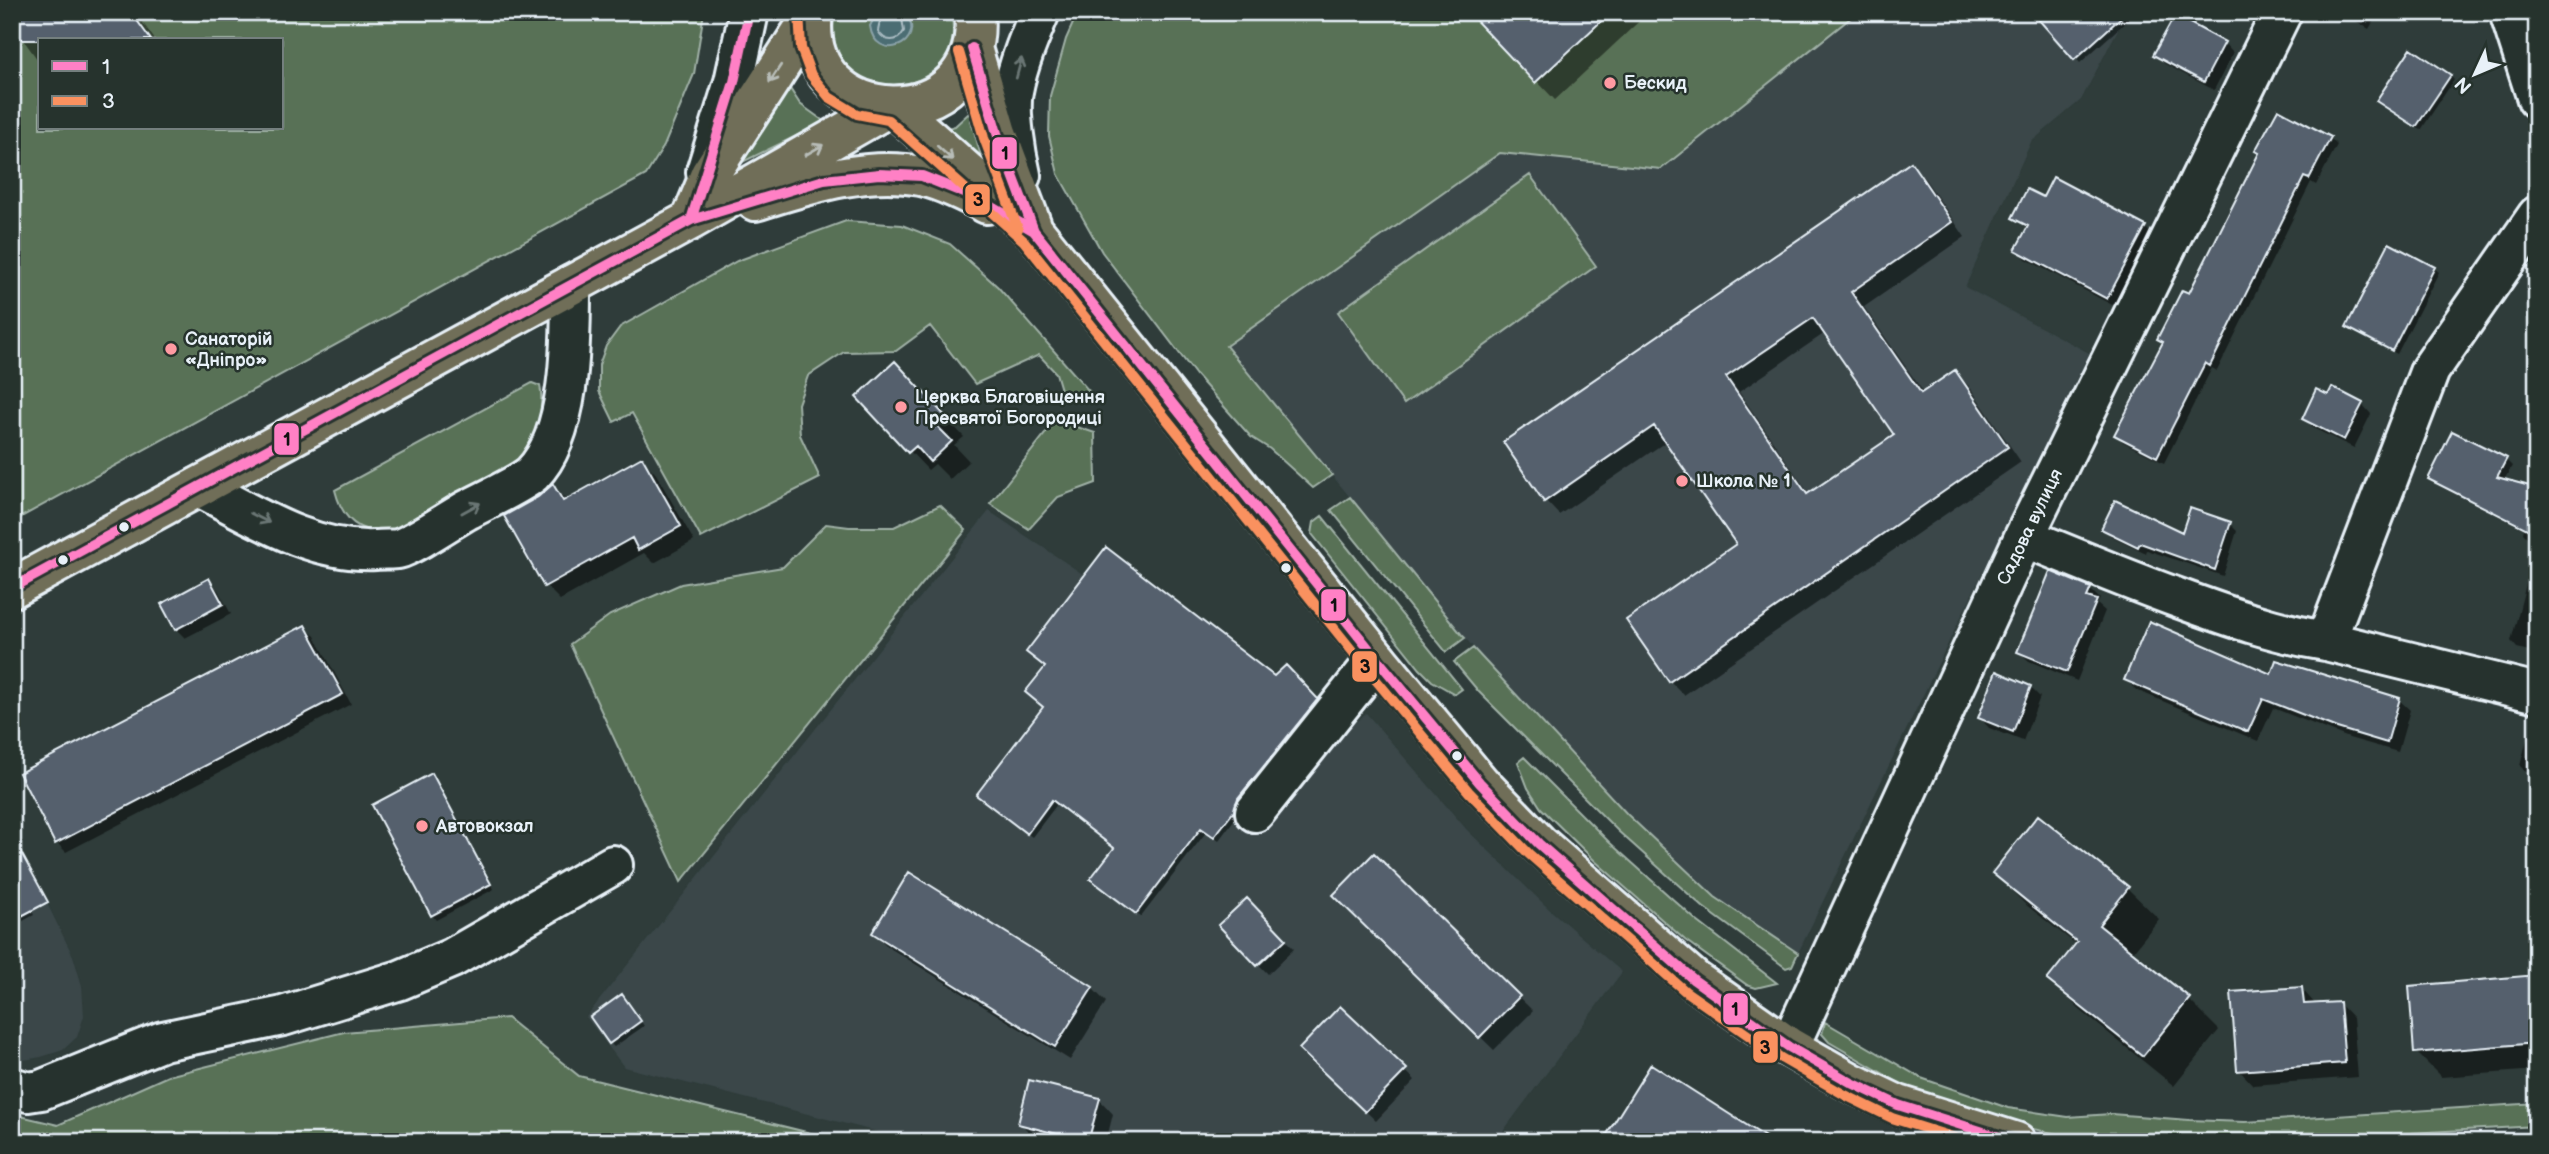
<svg xmlns="http://www.w3.org/2000/svg" width="2549" height="1154" viewBox="0 0 2549 1154" font-family="'Balsamiq Sans',sans-serif">
<style>
.built{fill:#3a4749}
.green{fill:#597156;stroke:#a0b1a7;stroke-width:2;fill-rule:evenodd}
.water{fill:#4c6d73;stroke:#8aa2a8;stroke-width:2}
.shadow{fill:#0007;fill-rule:evenodd}
.lines{fill:none;stroke-linecap:round;stroke-linejoin:round}
.shore{stroke:#aabcc3;stroke-width:2}
.building{fill:#55606d;stroke:#e8f1f8;stroke-width:2;fill-rule:evenodd}
.minor-casing{stroke:#e8f1f8;stroke-width:44}
.major-casing{stroke:#e8f1f8;stroke-width:44}
.minor{stroke:#26332d;stroke-width:38}
.major{stroke:#706e59;stroke-width:38}
.bus-1-casing{stroke:#26332d;stroke-width:16}
.bus-2-casing{stroke:#26332d;stroke-width:16}
.bus-1{stroke:#ff80c5;stroke-width:10}
.bus-2{stroke:#fa915f;stroke-width:10}
.oneway{stroke:#6a7674}
.oneway2{stroke:#b8bdb8}
.poi-dot{fill:#ff9aa2;stroke:#26332d;stroke-width:2.5}
.bus-dot{fill:#e8f1f8;stroke:#26332d;stroke-width:2.5}
.labels{text-anchor:middle;dominant-baseline:central;stroke-width:5;stroke-linejoin:round;paint-order:stroke}
.poi-label{font-size:18px;font-weight:bold;fill:#e8f1f8;stroke:#26332d;text-anchor:start}
.street-label{font-size:18px;fill:#e8f1f8;stroke:#26332d}
.line-badge{stroke:#26332d;stroke-width:2.5}
.pale-badge-label{font-size:19px;text-anchor:middle;font-weight:bold;fill:#111}
</style>
<rect width="100%" height="100%" fill="#2f3c3a"/>
<filter id="ink" filterUnits="userSpaceOnUse"><feTurbulence type="fractalNoise" baseFrequency=".0143" numOctaves="2"/><feDisplacementMap in="SourceGraphic" scale="14" xChannelSelector="R" yChannelSelector="G"/><feConvolveMatrix kernelMatrix="1 2 1 2 8 2 1 2 1" color-interpolation-filters="sRGB"/></filter>
<g filter="url(#ink)">
<path class="built" d="M1858,12h269l-46,88 -50,42 -66,145 124,66 -291,600 -83,-56 -87,-82 -142,-152 -260,-317 274,-194 161,17z
M989,511l95,64 22,-28 168,129 12,-11 33,35 -3,5 31,25 19,-17 101,117 82,79 73,63 -127,170h-578l-293,-75 -38,-50z
M12,855l13,4 48,97 9,30 2,30 -7,21 -14,13 -22,7 -29,5z"/>
<path class="green" d="M12,12h692l-10,62 -30,72 -18,29 -634,347zM40,40h242v88h-242z
M835,12h116c21,95 -135,99 -116,0z
M1078,12h780l-197,157 -161,-16 -274,193 106,129 -19,13 -43,-39 -19,-12 -55,-62 -94,-123 -44,-78 -9,-38 1,-40 16,-57z
M783,78l17,26 25,18 -99,48z
M969,113l15,54 -47,-36 18,-5z
M1530,175l66,91 -192,138 -66,-92z
M846,221l56,4 48,19 48,43 92,105 -28,1 -6,-20 -17,-18 -64,29 -45,-58 -34,25 -52,1 -36,24 -10,28 2,31 20,43 -119,60 -69,-125 -18,9 -15,-31v-26l7,-19 14,-19 117,-66z
M532,383l8,3c4,15 -3,61 -15,72 -11,11 -36,21 -50,30 -41,24 -120,82 -140,2z
M1056,420l39,13 1,50 -38,14 -29,32 -39,-25z
M1350,497l112,138 3,3 -19,14 -115,-142z
M940,505l26,25 -285,352 -111,-238 40,-29 71,-31 102,-17 43,-43 23,3h45z
M1322,516l140,173 -7,5 -23,-13 -12,-12 -108,-135 2,-12z
M1473,648l155,167 87,82 83,56 -6,13 -6,2 -83,-61 -85,-76 -139,-139 -25,-30z
M1524,757l85,85 88,79 80,62 -21,5 -9,-3 -62,-45 -90,-79 -54,-53 -13,-20 -10,-26z
M507,1018l72,58 268,66h-835v-28l46,11 110,-49 176,-44z
M1825,1022l96,56 87,30 60,9 43,-3 78,6 56,2 292,-19v23l-289,16h-74l-111,-7 -61,-12 -87,-31 -86,-50 -7,-8z"/>
<path class="water" d="M877,12l29,1c22,32 -31,51 -36,13z"/>
<path class="shadow" d="M12,12h123l20,28h-115v23l-28,-39z
M1471,12h178l-94,88z
M2123,12l6,7 -49,44 -38,-42z
M2341,12h38l-10,17z
M2224,43l9,10 -19,37 -49,-26 -9,-9z
M2450,76l4,4 -33,50 -38,-25z
M2330,138l7,7 -21,40 -5,-3 -94,189 -5,-3 -48,95 -41,-21 -7,-7 48,-92 -5,-4 30,-44z
M1911,165l14,14 40,58 -101,70 60,86 31,-21 14,14 52,76 -337,233 -14,-14 69,-137 -72,-103 -108,74 -14,-15zM1825,333l71,102 -86,60 -71,-103z
M2044,199l101,28 9,10 -38,70 -90,-48 -9,-10 11,-20 -14,-12z
M2434,268l5,4 -42,82 -49,-28z
M913,382l51,55 -10,8 15,16 -19,18 -15,-15 -7,6 -70,-73z
M2329,397l33,7 9,10 -17,34 -41,-20 -9,-10z
M642,459l14,15 38,67 -40,22 -10,-10 -84,47 -14,-14 -7,-88 14,-12 14,15z
M2506,460l6,6 -8,14 33,10v51l-8,-2 -6,-6 1,-4 -87,-44 -7,-6z
M2230,524l7,7 -14,45 -76,-26 -1,3 -35,-17 -8,-7 80,5z
M2537,542v111l-20,-5 -6,-7z
M209,581l9,9 13,24 -46,24 -9,-9z
M2090,589l10,10 -3,5 8,7 -28,70 -48,-20 -10,-9z
M305,627l10,9 36,68 -285,148 -9,-9z
M1286,667l35,37 -102,136 -12,-9 -66,86 -44,-34 19,-35 -58,-45 -26,34 -50,-38 293,-120z
M2272,676l127,24 11,10 -12,42 -49,-14 -76,-30 -15,33 -122,-51 -10,-11z
M2030,687l10,10 -17,44 -34,-13 -9,-10z
M2528,735l9,3v36l-13,-4 -4,-4z
M432,775l62,114 -58,31 -4,-5z
M2039,817l89,72 31,30 -27,34 56,46 31,31 -45,56 -94,-76 -31,-31 28,-34 -52,-41 -31,-31z
M1374,855l159,156 -39,39 -159,-155z
M12,874l22,41 -22,12z
M1247,900l47,49 -26,25 -48,-49z
M874,933l218,55 14,14 -36,58 -182,-113z
M2537,977v93l-96,7 -25,-25z
M2302,989l14,16 23,-2 14,15 5,59 -105,8 -14,-15z
M626,1000l18,26 -30,21 -4,-4z
M1340,1008l75,72 -39,41 -75,-72z
M1099,1099l14,15 -7,28h-55l-17,-5 -14,-14z"/>
<g class="lines">
<path class="shore" d="M882,12l-4,19c7,12 20,12 26,0l-3,-19"/>
</g>
<path class="building" d="M12,12h119l20,28h-129l-10,-13z
M1468,12h143l-76,71z
M2032,12h95l-53,48z
M2175,15l50,27 -21,40 -51,-27z
M2411,48l40,27 -35,52 -40,-26z
M2278,109l53,28 -22,42 -5,-2 -94,189 -5,-3 -48,94 -43,-22 49,-93 -6,-3 25,-49 7,3 70,-140 -4,-2z
M1911,162l41,60 -101,70 70,101 34,-23 53,77 -339,235 -43,-62 110,-76 -82,-118 -110,76 -41,-60zM1813,318l81,117 -87,59 -81,-117z
M2053,177l93,49 -39,73 -92,-49 13,-24 -16,-8 15,-29 16,8z
M2389,243l46,24 -43,84 -46,-24z
M895,361l51,56 -9,9 15,15 -22,21 -14,-16 -8,7 -52,-56z
M2332,387l31,16 -19,37 -42,-21 14,-30 12,6z
M2452,431l55,27 -10,19 40,11v46l-109,-55z
M642,457l39,69 -43,24 -6,-12 -88,49 -40,-71 34,-19 15,-13 10,17z
M2115,500l67,32 8,-24 41,14 -16,48 -75,-27 -2,4 -37,-18z
M1106,547l168,129 12,-11 32,34 -80,99 -4,13 -20,26 -13,-9 -65,86 -46,-35 24,-31 -62,-48 -25,34 -51,-39 67,-88 -18,-15 20,-25 -19,-15z
M2050,571l41,17 -4,9 10,3 -30,72 -50,-20z
M209,578l14,26 -48,26 -14,-26z
M2149,621l122,53 5,-14 124,38 -13,45 -50,-15 -74,-29 -15,33 -124,-52z
M305,625l38,69 -288,150 -36,-71z
M1996,671l35,15 -18,46 -35,-14z
M432,773l59,111 -60,32 -59,-111z
M2038,815l91,72 -30,38 91,73 -47,58 -96,-76 30,-38 -85,-69z
M12,836l36,66 -36,19z
M1374,853l146,143 -41,42 -146,-143z
M909,872l184,115 -38,60 -183,-114z
M1247,898l39,41 -29,27 -39,-41z
M2537,975v68l-123,10 -5,-67z
M2302,987l2,17 36,-2 5,61 -108,8 -6,-79z
M622,994l19,27 -32,23 -19,-27z
M1340,1006l67,63 -42,43 -66,-63z
M1651,1064l122,78h-171z
M1029,1080l71,18 -12,44 -70,-18z"/>
<g class="lines">
<defs>
<path id="minor" d="M2509,12l28,87
M706,172l28,-90 15,-70
M1021,175c-5,-21 -12,-63 -8,-84 5,-27 16,-53 27,-79
M199,487c56,29 112,66 177,63 7,-1 15,0 22,-1 15,-4 53,-30 69,-39 15,-8 54,-26 65,-36 40,-40 39,-136 39,-189
M2024,537c51,21 102,42 154,61 49,18 97,35 148,43l211,52
M2326,641l104,-271 107,-154
M1255,812l122,-153
M1789,1047l235,-510 258,-525
M12,1087l16,5 13,-2 122,-49 120,-25 117,-36 52,-22 161,-93"/>
<path id="major" d="M813,12c-16,122 175,127 161,0
M972,48l25,85 35,93
M894,107l140,124 343,428 103,124 59,61 155,136 95,67 63,36 46,22 118,37
M755,201c52,-16 111,-36 166,-25 19,4 49,18 66,28
M691,220l19,-46 102,-158
M12,588l679,-368 198,-113"/>
</defs>
<use href="#minor" class="minor-casing"/>
<use href="#major" class="major-casing"/>
<use href="#minor" class="minor"/>
<use href="#major" class="major"/>
<defs>
<path id="bus-1" d="M972,48l25,85 37,98 17,21
M691,220l43,-138 15,-70
M12,588l679,-368 133,-40 55,-6 43,2 55,22 57,33 343,428 103,124 59,61 155,136 95,67 63,36 46,22 117,37"/>
<path id="bus-2" d="M799,12l2,36 10,27 18,22 28,17 31,6 136,121 342,427 103,124 60,62 156,137 96,67 64,37 47,23 76,24
M959,52l25,86 34,91"/>
</defs>
<use href="#bus-1" class="bus-1-casing"/>
<use href="#bus-2" class="bus-2-casing"/>
<use href="#bus-1" class="bus-1"/>
<use href="#bus-2" class="bus-2"/>
</g>
<defs><path id="oneway-shaft" d="M-6 0H5M1.5-3L5.5 0L1.5 3" fill="none" stroke-width="1.6" stroke-linecap="round" stroke-linejoin="round" transform="scale(1.75)"/></defs>
<g class="oneway">
<use href="#oneway-shaft" transform="translate(1019 68) rotate(-75)"/>
<use href="#oneway-shaft" transform="translate(471 508) rotate(-29)"/>
<use href="#oneway-shaft" transform="translate(260 518) rotate(27)"/>
</g>
<g class="oneway2">
<use href="#oneway-shaft" transform="translate(775 74) rotate(123)"/>
<use href="#oneway-shaft" transform="translate(814 150) rotate(-30)"/>
<use href="#oneway-shaft" transform="translate(945 153) rotate(42)"/>
</g>
</g>
<g class="poi-dot">
<circle cx="1610" cy="83" r="7"/>
<circle cx="171" cy="349" r="7"/>
<circle cx="901" cy="407" r="7"/>
<circle cx="1682" cy="481" r="7"/>
<circle cx="422" cy="826" r="7"/>
</g>
<g class="bus-dot">
<circle cx="124" cy="527" r="6"/>
<circle cx="63" cy="560" r="6"/>
<circle cx="1286" cy="568" r="6"/>
<circle cx="1457" cy="756" r="6"/>
</g>
<g class="labels">
<g class="poi-label">
<text x="1624" y="83">Бескид</text>
<text x="185" y="339">Санаторій<tspan x="185" dy="21">«Дніпро»</tspan></text>
<text x="915" y="397">Церква Благовіщення<tspan x="915" dy="21">Пресвятої Богородиці</tspan></text>
<text x="1696" y="481">Школа № 1</text>
<text x="436" y="826">Автовокзал</text>
</g>
<g class="street-label">
<text transform="translate(2030 527) rotate(-64)">Садова вулиця</text>
</g>
</g>
<g class="line-badge">
<rect x="991" y="136" width="27" height="34" rx="7" fill="#ff80c5"/>
<rect x="964" y="183" width="27" height="33" rx="7" fill="#fa915f"/>
<rect x="273" y="422" width="27" height="34" rx="7" fill="#ff80c5"/>
<rect x="1320" y="588" width="27" height="34" rx="7" fill="#ff80c5"/>
<rect x="1351" y="650" width="27" height="33" rx="7" fill="#fa915f"/>
<rect x="1722" y="992" width="27" height="34" rx="7" fill="#ff80c5"/>
<rect x="1752" y="1030" width="27" height="34" rx="7" fill="#fa915f"/>
</g>
<g class="pale-badge-label">
<text x="1005" y="160">1</text>
<text x="978" y="206">3</text>
<text x="287" y="446">1</text>
<text x="1334" y="612">1</text>
<text x="1365" y="673">3</text>
<text x="1735" y="1016">1</text>
<text x="1765" y="1054">3</text>
</g>
<rect width="2549" height="1154" fill="none" stroke="#26332d" stroke-width="42"/>
<rect x="21" y="21" width="2507" height="1112" fill="none" stroke="#e8f1f8" stroke-width="2.5" filter="url(#ink)"/>
<rect x="38" y="38" width="245" height="91" fill="#26332d" stroke="#747f7e" stroke-width="2"/>
<rect x="52" y="61" width="35" height="10" fill="#ff80c5" stroke="#747f7e" stroke-width="2"/>
<text x="102" y="74" font-size="21" fill="#e8f1f8">1</text>
<rect x="52" y="96" width="35" height="10" fill="#fa915f" stroke="#747f7e" stroke-width="2"/>
<text x="102" y="108" font-size="21" fill="#e8f1f8">3</text>
<g transform="translate(2475 74) rotate(226)" stroke="#26332d" stroke-width="5" paint-order="stroke">
<path d="M0-5L12 26L0 18L-12 26Z" fill="#e8f1f8"/>
<text y="-10" font-size="19" font-weight="bold" text-anchor="middle" fill="#e8f1f8">N</text>
</g>
</svg>
